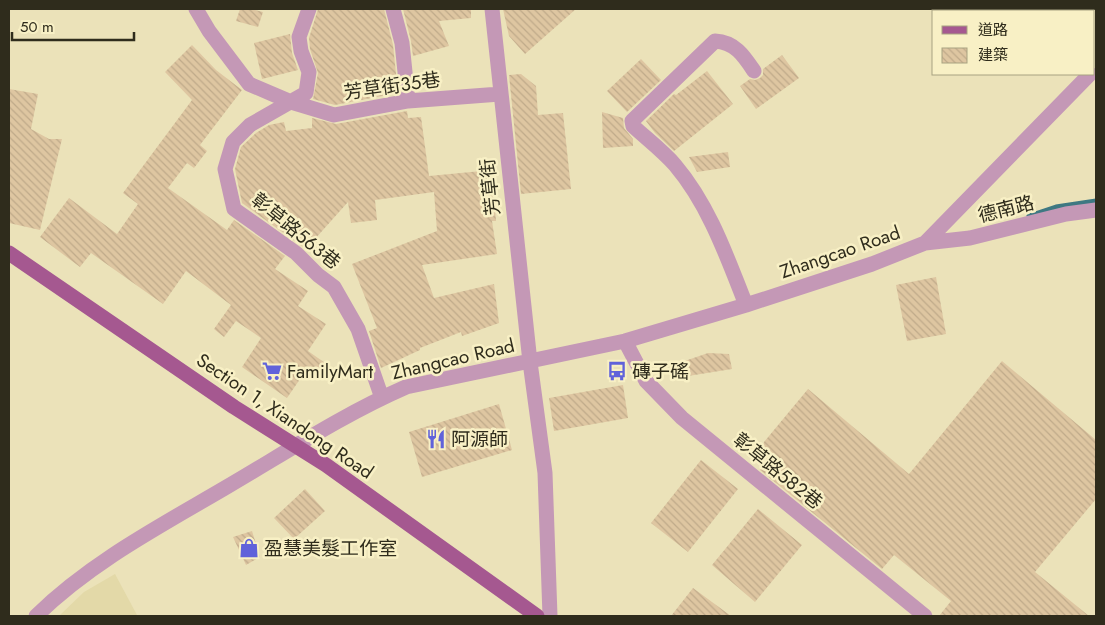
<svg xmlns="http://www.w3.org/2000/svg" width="1105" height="625" viewBox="0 0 1105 625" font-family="Jost,'Noto Sans TC',sans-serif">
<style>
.built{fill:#e3d9a8}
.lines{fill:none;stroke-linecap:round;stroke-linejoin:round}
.stream{stroke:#3e7882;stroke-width:5}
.building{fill:url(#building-back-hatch)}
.minor{stroke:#c498b6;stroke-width:15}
.major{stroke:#a55890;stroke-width:15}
.labels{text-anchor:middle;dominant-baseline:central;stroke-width:5;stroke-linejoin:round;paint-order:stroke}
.street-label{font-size:19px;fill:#2f2c1c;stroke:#f8f0c5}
.poi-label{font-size:19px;fill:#2f2c1c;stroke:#f8f0c5;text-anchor:start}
</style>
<defs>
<pattern id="building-back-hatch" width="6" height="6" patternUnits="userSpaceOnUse" patternTransform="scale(1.25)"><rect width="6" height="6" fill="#dec6a1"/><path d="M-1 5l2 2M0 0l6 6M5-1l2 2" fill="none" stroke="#bfaa8a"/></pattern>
</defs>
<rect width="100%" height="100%" fill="#ebe2b9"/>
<path class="built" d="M115,574l22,41 -2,1h-76l25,-24z"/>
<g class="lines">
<path class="stream" d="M1029,216l27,-9 40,-6"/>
</g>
<path class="building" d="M240,9h11l12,3 -5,15 -22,-6z
M318,9h66l9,36 5,48 -63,12 -22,-6 5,-26 -8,-24 -1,-11z
M403,9h68v9l-32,3 10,25 -36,10 -2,-15z
M503,9h73l-51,45 -16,-18z
M290,34l2,19 6,17 -36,9 -8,-36z
M192,45l24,25 26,20 -42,55 7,6 -13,17 -7,-5 -19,25 59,42 7,-10 51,36 -10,13 33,22 -10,15 28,18 -18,27 20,14 -9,13 -12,-9 -20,29 -45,-31 19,-29 -25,-17 -12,16 -10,-8 17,-24 -45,-34 -23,33 -72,-51 -11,14 -40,-30 29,-39 48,36 21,-30 -15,-11 69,-93 -27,-28z
M782,55l17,23 -43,31 -16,-23 10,-7 5,1 5,-2 3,-3v-6z
M641,59l20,21 -34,32 -20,-21z
M707,71l26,33 -59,47 -19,-18 -9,-12 28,-27 2,1z
M521,74l15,12 2,29 25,-2 8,76 -50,5 -12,-119z
M9,89l29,5 -7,35 18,10h13l-22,91 -31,-7z
M407,111l1,7 13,-1 8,59 63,-6 4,51h-4l5,33 -75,11 12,33 60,-14 5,39 -37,13 -1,-4 -41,16v2l-39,18 -12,-37 8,-3 -25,-64 85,-33 -3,-39 -59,8 2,20 -26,3 -3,-21 -42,47 -64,-46 -7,-34 6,-22 15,-14 13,-8 15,-3 2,9 26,-3v-10l24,6z
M602,112l21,6 1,10 9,11v7l-30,2z
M728,152l2,15 -33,5 -8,-15z
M936,277l10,57 -39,7 -11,-56z
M708,353l21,1 3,15 -50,8 -3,-14z
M1002,361l94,79v59l-61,73 54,44h-150l12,-15 -57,-46 -12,14 -122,-99 8,-9 -6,-10 2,-9 44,-53 101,85z
M623,385l5,33 -74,13 -5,-33z
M499,404l13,46 -90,27 -13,-45z
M701,460l37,29 -50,63 -37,-29z
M305,489l20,22 -31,28 -20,-21z
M758,509l44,36 -47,57 -43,-37z
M252,531l8,26 -14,8 -13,-28z
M693,588l38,28h-60z"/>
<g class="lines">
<path class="minor" d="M196,9l13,22 40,53 42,18 43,13 74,-14 92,-7
M309,9l-10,28 2,14 8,21 -3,21 -56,32 -17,17 -8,27 9,40 62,44 22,22 16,12 24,42 24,69
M393,9l9,34 6,58
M492,9l38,353 15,111 5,143
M925,243l165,-169
M746,305c-19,-48 -37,-100 -71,-140 -12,-14 -28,-26 -42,-39l-1,-5 83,-80c20,1 29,15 39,30
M625,341l21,40 36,37 243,198
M36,616c56,-55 128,-92 194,-131 58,-34 114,-71 176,-98l219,-46 121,-36 126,-41 53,-21 45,-5 96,-24 30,-4"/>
<path class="major" d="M9,253l225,154 92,58 211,151"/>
</g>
<defs>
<symbol id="supermarket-bare" viewBox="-9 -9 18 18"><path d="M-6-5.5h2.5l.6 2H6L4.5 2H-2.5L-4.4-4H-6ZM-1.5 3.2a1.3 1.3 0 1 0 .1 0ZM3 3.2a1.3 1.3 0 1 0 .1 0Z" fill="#6062da" stroke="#f8f0c5" stroke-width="2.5" paint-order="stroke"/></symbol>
<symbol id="bus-bare" viewBox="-9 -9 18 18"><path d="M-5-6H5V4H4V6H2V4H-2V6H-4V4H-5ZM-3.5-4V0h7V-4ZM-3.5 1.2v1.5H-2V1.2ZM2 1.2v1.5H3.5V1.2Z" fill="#6062da" stroke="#f8f0c5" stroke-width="2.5" paint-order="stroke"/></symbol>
<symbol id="restaurant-bare" viewBox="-9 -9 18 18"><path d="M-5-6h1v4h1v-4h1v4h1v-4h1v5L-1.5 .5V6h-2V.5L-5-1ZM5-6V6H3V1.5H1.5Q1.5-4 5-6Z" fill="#6062da" stroke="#f8f0c5" stroke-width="2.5" paint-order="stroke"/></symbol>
<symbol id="shop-bare" viewBox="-9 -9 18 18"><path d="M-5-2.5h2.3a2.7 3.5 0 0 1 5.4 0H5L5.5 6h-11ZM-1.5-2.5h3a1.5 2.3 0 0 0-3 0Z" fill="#6062da" stroke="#f8f0c5" stroke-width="2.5" paint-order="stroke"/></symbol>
</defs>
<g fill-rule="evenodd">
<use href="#supermarket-bare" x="258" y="357" width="28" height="28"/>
<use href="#bus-bare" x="603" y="357" width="28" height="28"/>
<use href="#restaurant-bare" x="422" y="425" width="28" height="28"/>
<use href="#shop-bare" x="235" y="534" width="28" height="28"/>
</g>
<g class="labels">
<g class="street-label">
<text transform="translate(392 86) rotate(-8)">芳草街35巷</text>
<text transform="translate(490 187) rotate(-96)">芳草街</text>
<text transform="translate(1006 209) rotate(-14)">德南路</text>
<text transform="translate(296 231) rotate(39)">彰草路563巷</text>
<text transform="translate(840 252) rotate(-19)">Zhangcao Road</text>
<text transform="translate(453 359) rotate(-13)">Zhangcao Road</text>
<text transform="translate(285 416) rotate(34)">Section 1, Xiandong Road</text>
<text transform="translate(778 471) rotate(39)">彰草路582巷</text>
</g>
<g class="poi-label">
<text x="287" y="371">FamilyMart</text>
<text x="632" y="371">磚子磘</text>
<text x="451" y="439">阿源師</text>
<text x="264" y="548">盈慧美髮工作室</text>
</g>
</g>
<rect width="1105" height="625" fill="none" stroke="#2f2c1c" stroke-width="20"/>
<rect x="932" y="10" width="162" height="65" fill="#f8f0c5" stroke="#a8a281"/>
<rect x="942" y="26" width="25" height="8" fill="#a55890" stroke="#a8a281"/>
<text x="978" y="35" font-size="15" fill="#2f2c1c">道路</text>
<rect x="942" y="48" width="25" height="15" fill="url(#building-back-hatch)" stroke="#a8a281"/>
<text x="978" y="60" font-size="15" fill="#2f2c1c">建築</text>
<path d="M12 32v8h122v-8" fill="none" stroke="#2f2c1c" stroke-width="2.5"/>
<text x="20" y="32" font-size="15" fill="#2f2c1c" stroke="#f8f0c5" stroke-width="4" paint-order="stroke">50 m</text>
</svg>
